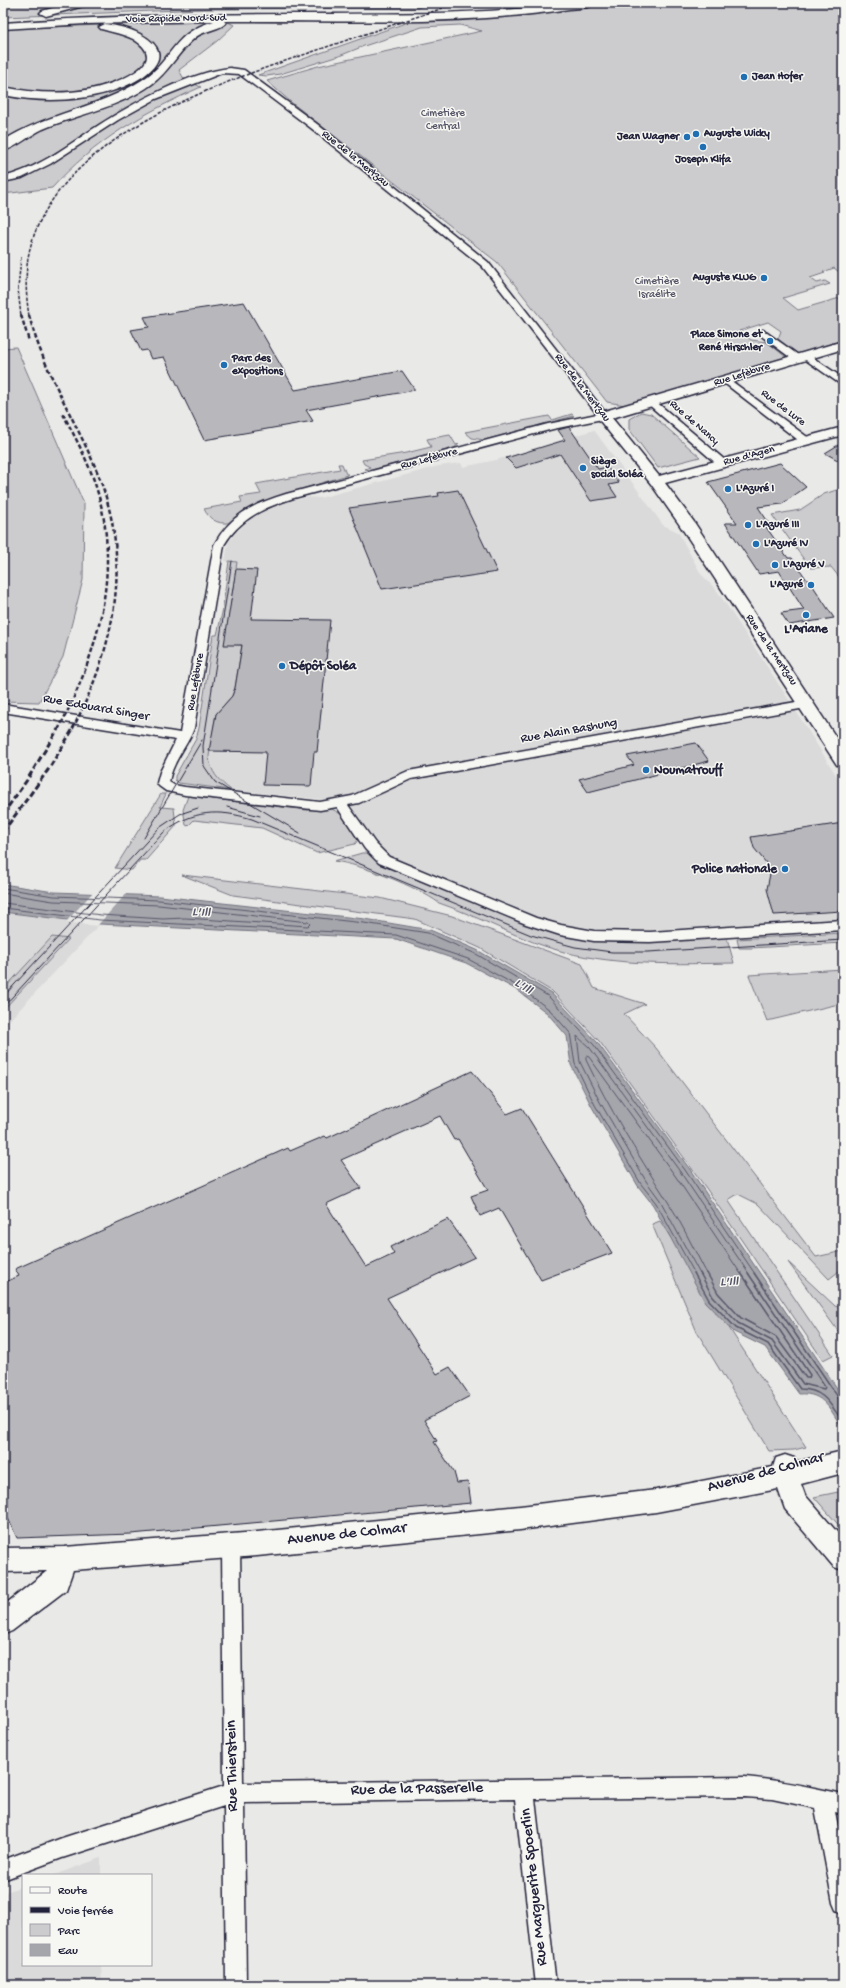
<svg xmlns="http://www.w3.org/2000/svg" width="846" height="1988" viewBox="0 0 846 1988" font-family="'Gochi Hand',sans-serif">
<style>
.built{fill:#dadada}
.green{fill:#ccccce;stroke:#777784}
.water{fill:#a5a5ac;stroke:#71717f}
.pier{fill:#e9e9e7}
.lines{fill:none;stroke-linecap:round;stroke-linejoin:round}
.shore-far1{stroke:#565668;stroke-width:1}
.shore{stroke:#565668;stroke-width:1.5}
.building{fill:#b8b8bc;stroke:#22223b}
.street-casing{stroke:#22223b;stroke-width:3}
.secondary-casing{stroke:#22223b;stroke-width:3}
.highway-casing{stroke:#22223b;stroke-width:3}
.street{fill:#f6f6f2;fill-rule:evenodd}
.secondary{fill:#f6f6f2;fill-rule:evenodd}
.highway{fill:#f6f6f2;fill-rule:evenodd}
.tram{stroke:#22223b;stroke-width:1}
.rail-far2{stroke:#22223b;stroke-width:1.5;stroke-dasharray:3.5 1.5;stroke-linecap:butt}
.rail-far1{stroke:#22223b;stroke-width:2.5;stroke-dasharray:4.5 2.5;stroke-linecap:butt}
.rail{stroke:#22223b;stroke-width:3;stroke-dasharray:6 3;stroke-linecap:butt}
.poi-dot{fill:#1f6fb2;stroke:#f6f6f2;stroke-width:1.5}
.labels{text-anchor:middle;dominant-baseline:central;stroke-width:3;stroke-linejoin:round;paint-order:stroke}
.far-street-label{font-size:11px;fill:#22223b;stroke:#f6f6f2}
.far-poi-label{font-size:11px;font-weight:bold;fill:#22223b;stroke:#f6f6f2;text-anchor:start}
.far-park-label{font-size:11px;fill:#555567;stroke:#f6f6f2}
.poi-label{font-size:13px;font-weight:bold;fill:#22223b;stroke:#f6f6f2;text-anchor:start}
.street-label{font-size:13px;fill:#22223b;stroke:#f6f6f2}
.water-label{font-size:14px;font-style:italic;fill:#565668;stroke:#f6f6f2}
.near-street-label{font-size:16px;fill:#22223b;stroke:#f6f6f2}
</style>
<rect width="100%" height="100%" fill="#e9e9e7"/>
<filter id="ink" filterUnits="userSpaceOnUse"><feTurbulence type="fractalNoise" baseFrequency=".025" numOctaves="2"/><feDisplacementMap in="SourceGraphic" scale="8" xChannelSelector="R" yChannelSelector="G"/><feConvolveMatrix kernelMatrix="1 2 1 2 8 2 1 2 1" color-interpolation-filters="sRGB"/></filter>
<g filter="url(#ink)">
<path class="built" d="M464,3h68l-86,6z
M594,430l69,95 15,7 23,42 17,18 71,108 54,86v133l-214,12 -50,-3 -45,-11 -141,-58 -18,-16 -29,-41 -115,-12 -11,-8 -7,-10 -4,-16 7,-42 16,-18 -8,-51 12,-76 -4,-8h-7l3,-18 5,-7 15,-15 11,-8 24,-10 25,-6 12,1 119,-32 22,-3 2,4 33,-7z
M3,912l97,12 -97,103z
M101,1858v17h-47z
M23,1886v79h78l1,20h-99v-92z"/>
<path class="green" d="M3,3h430l-16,5 -213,1 -201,8z
M602,3h241v272l-9,-7 -11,4 2,1 -15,5 7,5 8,-2 5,3 -47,14 15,12 45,-13v43l-45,14 -20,-15 3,-8 -13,-9 -29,9 12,9 16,2 19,15 -161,48 -18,-3 -110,-140 -205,-159 -25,-22 51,-15 164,-35 -22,-6 -38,2 -58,19 -25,10 -59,18 -13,2 -9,-1 156,-55z
M224,20l10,5 -17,16 -38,29 5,9 17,8c-56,25 -107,54 -149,101l-49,6v-165z
M16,347l68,157 -1,76 -20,77 -24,45 -36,-1v-353z
M641,412l10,2 49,43 -42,11 -29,-39v-10z
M572,414l2,2 -90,24 -12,-2 -7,-6 84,-16 3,4z
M450,435l6,10 3,-1 -5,4 -83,22 -6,-1 5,-2 -6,-3 -2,-4 44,-7 25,-6 -4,-8z
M338,464h4l4,10h2l-1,1 -83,26 -22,11 -14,11c-11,1 -19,-4 -24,-14l38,-7 -2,-5 21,-3 -5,-10 84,-15z
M843,488v94l-12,-15 -21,1 -38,-53 28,-5 24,-16z
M229,561l8,1 -12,82 17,1 -7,43 -3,8 -16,18 -7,42c1,16 10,25 22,34l-52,-7 -4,-3v-4l21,-37 3,-11 14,-93h4l5,-22z
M161,794h5l-6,13 14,1 2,18 -30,34h-6l-8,10 -17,-2z
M188,796l119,14 23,-2 11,6 17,26 -3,4 -38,9 -55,-25 -68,-8 -6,6 -2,-1 -3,-15z
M362,853h6l13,10 168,68 177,4 8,28c-57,1 -114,3 -170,-11 -43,-11 -83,-35 -125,-49 -21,-16 -79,-39 -105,-42z
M182,875l198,23 72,18 130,48 12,24 51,16 -21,10 32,34 160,209 27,-6v17l-14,11 -71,-75 -20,-10 -10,6 105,155 -10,5 -117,-172 -106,-146 -47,-50 -73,-44 -65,-29 -182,-24z
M843,933v10l-93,5h-11l-2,-9z
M52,937l17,2 -66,71v-20z
M843,969v34l-76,18 -18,-46z
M660,1221l146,226 -12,3 -25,1 -72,-119 -45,-108z
M788,1262l47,44 8,3v29z
M843,1491v39l-29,-33z"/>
<path class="water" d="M3,884l51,8 106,4 205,23 65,11 47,20 74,43 46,49 92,126 154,229v32c-13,-19 -19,-37 -44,-35l-34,-47 -31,-15 -29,-30 -52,-97 -15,-19 -46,-79 -21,-42 -4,-29 -20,-23 -30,-23 -51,-27 -70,-24 -296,-15 -97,-12z"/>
<path class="pier" d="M93,892l34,1 -30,33 -31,-4z"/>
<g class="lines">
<path class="shore-far1" d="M3,888l51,8 105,4 205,23 64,10 48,21 72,42 46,49 91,125 70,104
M3,893l50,8 106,4 149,17 2,2 -2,2 -123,-8 -22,1 -62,-4 -98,-12
M3,908l97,12 296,15 72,24 51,28 31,23 20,23 5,31 20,41 46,79 15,19 39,71
M700,1274l-40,-74 -14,-19 -46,-79 -20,-40 -3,-26 13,12 91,125 68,101
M707,1274c-14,-26 -26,-53 -42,-77 -29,-45 -56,-89 -79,-137v-4l3,1 87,120 65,97"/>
<path class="shore" d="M694,1273l15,27 27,28 32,16 32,45c24,0 30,15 43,33
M700,1273l13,24 25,26 34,18 31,43 21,5 1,-2 -77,-114
M707,1273l11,20 23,25 35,19 30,41h3l1,-3 -69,-102
M754,1273l84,124 5,2"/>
</g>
<path class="building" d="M244,302l51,88 107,-19 13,19 -109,20 7,11 -109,19 -40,-83 -13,2 -4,-9 -6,1 -10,-21 18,-3 -5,-10z
M569,427l29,42 9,-2 12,16 -10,2 8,12 -26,4 -31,-47 -44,14 -10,-10 59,-18 -7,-10z
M843,442v21l-18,-10z
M780,463l26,24 -24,17 -24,3 13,19 -5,1 22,31h4l15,22h2l25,38 -45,7 -8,-12 23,-3 -25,-39 -20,3 -34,-51h12l-29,-41z
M458,490l39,82 -115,17 -33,-81 90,-12 -1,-3z
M236,569l21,1 -6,49 79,1 -13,132h-3l-3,34 -48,-1 3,-33 -57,-1 7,-37 16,-18 3,-8 7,-43h-18z
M696,743l13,18 -121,31 -9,-13 55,-14 -7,-9z
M843,823v88l-69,4 -7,-26 4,-20 -17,-21 -3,-11z
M472,1071l35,43 15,-6 90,145 -71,27 -42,-72 -19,8 -9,-20 17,-6 -30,-51 -4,1 -14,-24 -99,44 20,28 -35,16 40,63 28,-13 -4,-7 58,-28 27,38 -88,41 50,76 13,-7 20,29 -46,24 13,21 -3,1 20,30 3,11 11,-1 3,21 -340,31 -114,4 -14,-31v-224l16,-7 -4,-7 273,-121 2,3 35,-15 2,2z"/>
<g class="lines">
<defs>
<path id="street" d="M230,68l14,2 73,54 171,138 120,154 -1,2 -54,11 -259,69c-29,9 -54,20 -70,47l-30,183c-6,17 -22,34 -25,54l5,3 11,2 135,15 32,-6 56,-25 399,-71 6,4 -2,3 -400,72 -52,24 -11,2 27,38 14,14 147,61 25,7 33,6 56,1 193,-12v10l-193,12 -56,-1 -34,-6 -34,-11 -147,-61 -14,-14 -28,-42 -17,3 -135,-15 -19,-4 -7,-5 -2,-3 3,-11 16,-32 -173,-28v-8l177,29 34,-188c17,-31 40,-41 72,-51l262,-70 49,-10 -115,-148 -171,-138 -72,-54 -17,-1 -66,26 -38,21 -68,44 -28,14 -19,4v-5c37,-9 65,-32 96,-52 34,-22 91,-53 131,-57z
M763,330l38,27 2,2 -2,2h-6l-35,-26v-4z
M806,353l37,25v8l-40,-28 -2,-2 2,-2z
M726,377l84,62 1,2 -1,2h-8l-79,-61 -2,-2 2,-2z
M651,399l3,1 72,61 1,2 -1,2h-8l-70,-61 -2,-2 2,-2z
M231,1538l6,2 3,6 3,237 502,-6c33,3 66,10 98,17v20l-8,-2 8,39v62l-7,-3 -3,-7 -18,-95 -43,-9 -27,-2 -210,2 21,186h-20l-21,-186 -271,4 2,182h-20l-2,-179 -162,52 -59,22v-20l59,-22 162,-52 -2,-240 3,-6z"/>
<path id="secondary" d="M843,341v8l-231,69 47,58 184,-49v8l-178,48 29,39 149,226v19l-6,-2 -158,-241 -28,-40 -55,-68 2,-3z
M843,1451v22l-42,11 4,11 38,44v31l-9,-3 -49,-58 -7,-20 -122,23 -136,18 -263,26 -184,14 -7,20 -54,41 -9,4v-29l44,-35 -44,1v-24l61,-1 193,-15 263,-26 136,-16 117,-23 3,-9 9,-3 9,3 2,4z"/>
<path id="highway" d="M70,3h19l-2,2 -41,11 -6,-3 2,-2z
M567,3h28c-5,6 -19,5 -26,6 -113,18 -230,11 -345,12l2,2c-5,6 -23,8 -30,14 -17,13 -26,34 -44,47 -31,23 -73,30 -109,45 -13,6 -27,19 -40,22v-10c43,-28 96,-33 139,-61 32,-20 29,-47 72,-59l-129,3 -82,5v-6c109,-8 217,-9 326,-9 79,-1 159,1 238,-11z
M105,24c12,2 24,4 35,10 46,24 -5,51 -31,58 -35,10 -71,10 -106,3v-8c29,6 59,8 88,2 20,-4 84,-25 42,-50 -10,-5 -21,-7 -32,-10l-2,-2z"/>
</defs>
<use href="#street" class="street-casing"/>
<use href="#secondary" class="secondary-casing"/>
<use href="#highway" class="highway-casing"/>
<use href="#street" class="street"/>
<use href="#secondary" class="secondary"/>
<use href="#highway" class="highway"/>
<path class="tram" d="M232,561l-29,185 1,20 11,16 85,51
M227,807l33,9
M144,838l58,-98
M3,997l156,-169 21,-14 18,-6
M3,1007l161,-175c29,-22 54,-23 88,-13l279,116 44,12 37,5h36l195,-12"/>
<path class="rail-far2" d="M21,257l-3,32 3,27
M29,316c-3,-20 -4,-38 -1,-58 20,-115 182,-172 278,-204 50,-17 101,-34 152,-51"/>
<path class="rail-far1" d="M21,315l8,26
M29,315c12,48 38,91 59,136 47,97 32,186 -16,279
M58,730c39,-74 64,-158 39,-240 -8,-28 -22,-53 -35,-78"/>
<path class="rail" d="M3,814l24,-34 31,-51
M3,832l45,-62 25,-41"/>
</g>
</g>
<g class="poi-dot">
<circle cx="744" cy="77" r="4"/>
<circle cx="696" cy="134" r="4"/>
<circle cx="687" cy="137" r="4"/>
<circle cx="703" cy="147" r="4"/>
<circle cx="764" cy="278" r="4"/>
<circle cx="770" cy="341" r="4"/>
<circle cx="224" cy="365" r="4"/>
<circle cx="583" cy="468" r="4"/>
<circle cx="728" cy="489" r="4"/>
<circle cx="748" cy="525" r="4"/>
<circle cx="756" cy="544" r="4"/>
<circle cx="775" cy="565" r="4"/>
<circle cx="811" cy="585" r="4"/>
<circle cx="806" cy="615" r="4"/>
<circle cx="282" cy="666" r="4"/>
<circle cx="646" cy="770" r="4"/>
<circle cx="785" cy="869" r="4"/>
</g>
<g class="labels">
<g class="far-street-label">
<text transform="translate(176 19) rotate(-1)">Voie Rapide Nord-Sud</text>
<text transform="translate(355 159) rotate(39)">Rue de la Mertzau</text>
<text transform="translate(742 375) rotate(-17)">Rue Lefèbvre</text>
<text transform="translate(582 388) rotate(52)">Rue de la Mertzau</text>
<text transform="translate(783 408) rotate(37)">Rue de Lure</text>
<text transform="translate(694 423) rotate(41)">Rue de Nancy</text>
<text transform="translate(749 456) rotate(-15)">Rue d'Agen</text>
<text transform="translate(429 459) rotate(-15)">Rue Lefèbvre</text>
<text transform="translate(771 650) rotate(56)">Rue de la Mertzau</text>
<text transform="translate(196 682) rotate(-80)">Rue Lefèbvre</text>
</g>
<g class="far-poi-label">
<text x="752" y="77">Jean Hofer</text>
<text x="704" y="134">Auguste Wicky</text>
<text x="679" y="137" text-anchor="end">Jean Wagner</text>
<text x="703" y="160" text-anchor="middle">Joseph Klifa</text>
<text x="756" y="278" text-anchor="end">Auguste KLUG</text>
<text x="762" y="335" text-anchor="end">Place Simone et<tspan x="762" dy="13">René Hirschler</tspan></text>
<text x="232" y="359">Parc des<tspan x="232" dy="13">expositions</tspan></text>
<text x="591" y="462">Siège<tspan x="591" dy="13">social Soléa</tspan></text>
<text x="736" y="489">L'Azuré I</text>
<text x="756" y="525">L'Azuré III</text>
<text x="764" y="544">L'Azuré IV</text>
<text x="783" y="565">L'Azuré V</text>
<text x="803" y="585" text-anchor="end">L'Azuré</text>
</g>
<g class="far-park-label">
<text x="443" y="114">Cimetière<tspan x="443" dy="13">Central</tspan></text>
<text x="657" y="282">Cimetière<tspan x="657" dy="13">Israélite</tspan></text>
</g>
<g class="poi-label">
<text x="806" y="629" text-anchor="middle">L'Ariane</text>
<text x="290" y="666">Dépôt Soléa</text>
<text x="654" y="770">Noumatrouff</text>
<text x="777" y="869" text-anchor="end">Police nationale</text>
</g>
<g class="street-label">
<text transform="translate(96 708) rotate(10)">Rue Edouard Singer</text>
<text transform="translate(569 731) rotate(-10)">Rue Alain Bashung</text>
</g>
<g class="water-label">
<text transform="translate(201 913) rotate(4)">L'Ill</text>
<text transform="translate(523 987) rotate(34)">L'Ill</text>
<text x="729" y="1282">L'Ill</text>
</g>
<g class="near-street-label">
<text transform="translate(766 1473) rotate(-15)">Avenue de Colmar</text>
<text transform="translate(347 1535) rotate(-6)">Avenue de Colmar</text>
<text transform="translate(233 1766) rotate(-91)">Rue Thierstein</text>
<text transform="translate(417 1790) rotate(-1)">Rue de la Passerelle</text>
<text transform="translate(535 1887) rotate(-96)">Rue Marguerite Spoerlin</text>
</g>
</g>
<rect width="846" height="1988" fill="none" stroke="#f6f6f2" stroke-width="16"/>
<rect x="8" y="8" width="830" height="1972" fill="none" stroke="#22223b" stroke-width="1.5" filter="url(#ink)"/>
<rect x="22" y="1874" width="130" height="92" fill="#f6f6f2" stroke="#a1a1a9"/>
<rect x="30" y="1887" width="20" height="6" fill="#f6f6f2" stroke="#a1a1a9"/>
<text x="58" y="1894" font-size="12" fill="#22223b">Route</text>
<rect x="30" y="1907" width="20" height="6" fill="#22223b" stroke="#a1a1a9"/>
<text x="58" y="1914" font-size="12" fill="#22223b">Voie ferrée</text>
<rect x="30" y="1924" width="20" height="12" fill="#ccccce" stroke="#a1a1a9"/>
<text x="58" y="1934" font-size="12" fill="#22223b">Parc</text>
<rect x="30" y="1944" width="20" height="12" fill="#a5a5ac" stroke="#a1a1a9"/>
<text x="58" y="1954" font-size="12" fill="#22223b">Eau</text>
</svg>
